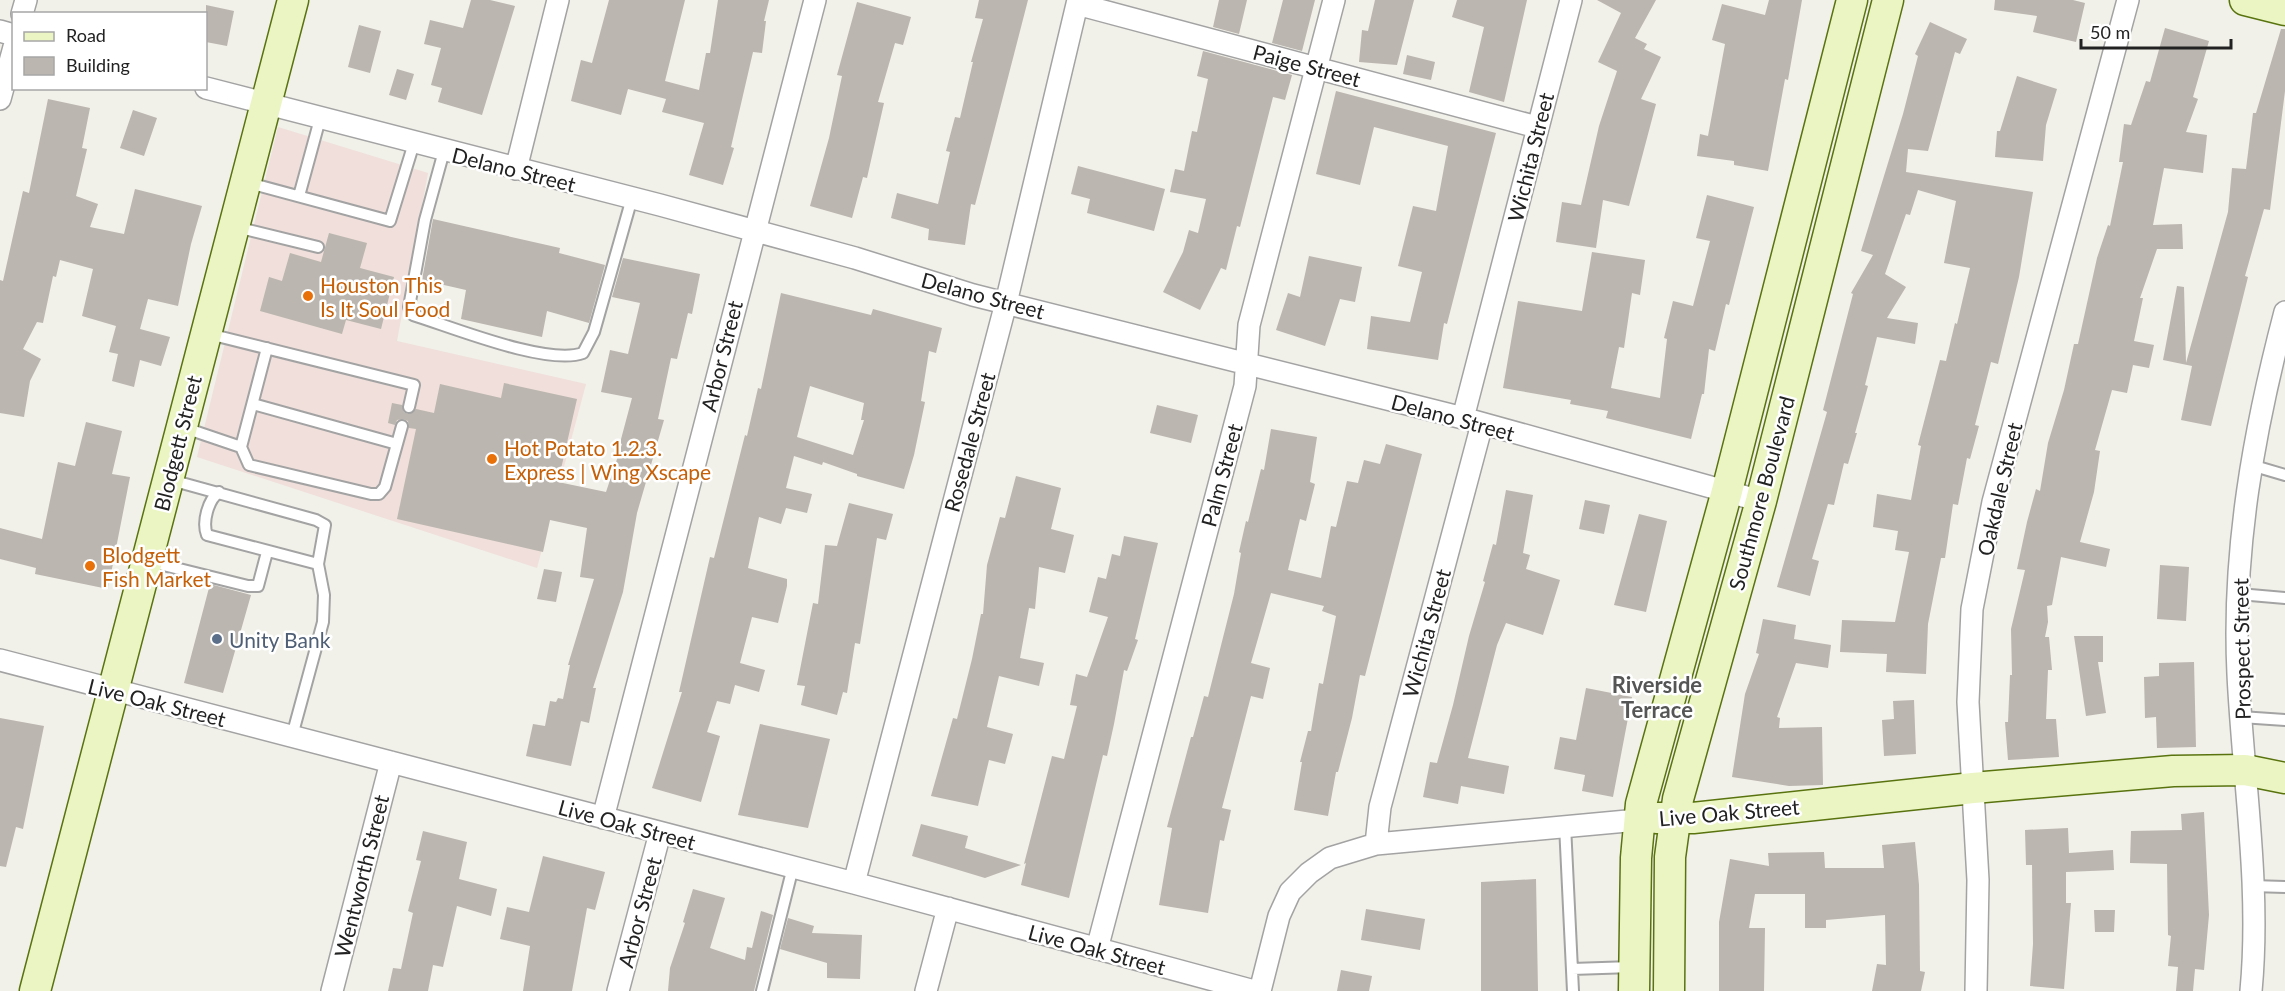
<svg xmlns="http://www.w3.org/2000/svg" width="2285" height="991" viewBox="0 0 2285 991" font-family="Lato,sans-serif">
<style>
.commercial{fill:#f0dfdb}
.building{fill:#bbb6af;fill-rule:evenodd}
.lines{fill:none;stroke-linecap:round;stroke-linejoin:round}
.lane-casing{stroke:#a3a3a3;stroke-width:14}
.street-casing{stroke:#a3a3a3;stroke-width:24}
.secondary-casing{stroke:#59730f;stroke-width:33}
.lane{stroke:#fff;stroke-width:10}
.street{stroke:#fff;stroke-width:21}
.secondary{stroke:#ebf5c3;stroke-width:30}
.food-dot{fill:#e8710a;stroke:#fff;stroke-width:2}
.service-dot{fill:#5c6f8a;stroke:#fff;stroke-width:2}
.labels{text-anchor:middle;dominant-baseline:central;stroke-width:5;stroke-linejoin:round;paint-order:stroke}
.street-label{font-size:21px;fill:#222;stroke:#fff}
.food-label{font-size:21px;fill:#c56008;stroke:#fff;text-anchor:start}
.service-label{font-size:21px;fill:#4e5e75;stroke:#fff;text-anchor:start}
.neighbourhood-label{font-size:22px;font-weight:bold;fill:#555;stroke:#fff}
</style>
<rect width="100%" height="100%" fill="#f1f0e9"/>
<path class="commercial" d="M278,127l150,46 -31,168 189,43 -49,184 -340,-111z"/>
<path class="building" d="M471,0h19l25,6 -33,109 -44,-13 4,-14 -11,-3 10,-37 -17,-4 6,-24 33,8z
M609,0h76l-20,81 34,9 7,-37h4l8,-53h51l-5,21h2l-4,32 -9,-1 -22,95 3,1 -11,37 -34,-10 15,-52 -42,-11 4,-13 -38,-10 -7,26 -50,-14 10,-41 11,3z
M979,0h49l-53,205 -4,-1 -6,41 -37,-5 1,-11 -38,-11 6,-25 41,11 12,-52 -4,-1 9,-34 5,1 13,-56h-2l12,-43 -8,-1z
M1219,0h28l-8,34 -26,-7z
M1283,0h32l-13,51 -30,-8z
M1375,0h39l-17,65 -38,-3 3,-32 6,1z
M1457,0h70l-23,102 -35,-10 15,-65 -32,-10z
M1597,0h59l-21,38 12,6 -3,5 17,8 -20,42 15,5 -27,102 -26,-6 -7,48 -40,-6 6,-40 19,3 18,-79 18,-55 -19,-9 23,-49z
M1769,0h33l-14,80 -3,-1 -17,92 -34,-6v-4l-37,-5 3,-22 8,2 17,-92 -13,-4 10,-36 43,11z
M1995,0h78l12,3 -9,39 -43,-10 4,-16 -43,-6z
M857,2l54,15 -8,28 -8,-2 -17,59 6,1 -17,75 -4,-1 -11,41 -42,-12 19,-68 13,-62 -5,-1z
M206,5l28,6 -7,35 -21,-4z
M1930,22l37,17 -7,15 -5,-2 -27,99 -20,-2 -2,23 127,20 -14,85 -21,87 -7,-2 -16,63 4,1 -9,33 -3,-1 -9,47 -5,-1 -8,54h-4l-13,66 -2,50 -40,-2 1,-18 -47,-2 2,-32 53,2 14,-70 -14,-2 3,-19 -25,-4 4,-33 34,6 10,-54 -3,-1 22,-85 6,1 9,-38 2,1 13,-56 -26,-5 12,-62 -38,-11 -8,25 -4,-1 -21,60 21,13 -19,31 31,5 -3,21 -38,-7 -12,48 3,1 -13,47h2l-9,31 -4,-1 -10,42 -6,-1 -16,55 7,2 -9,35 -33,-9 50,-175 -4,-2 30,-116 -2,-1 22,-38 -12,-4 42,-137 15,-58 -3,-2z
M359,25l22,6 -11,42 -22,-6z
M2165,28l44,13 -16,56 5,2 -12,33 21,3 -4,38 -39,-5 -11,57 29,-1 1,25h-26l-17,49h3l-9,43 20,4 -5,23 -16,-3 -6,28 -15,-3 -17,60 5,1 -6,41 -14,50 30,7 -4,18 -45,-10 -9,48 -5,1 1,16 -3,15h4l3,33h-4l-2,49h10l3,38 -51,3 -3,-38h3l2,-47h2l-1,-46 14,-59 -8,-1 10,-47 9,-33 4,2 8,-48 16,-53 10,-46h4l19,-86 11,-33 2,1 13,-64h-4l5,-38 7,1 15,-44 4,1z
M2281,29h4v62l-15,119 -6,-1 -19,67 3,1 -37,149 -30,-6 11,-54 -29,-6 14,-74 7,1 2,76 42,-151 4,-44 14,1 7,-56h3z
M1203,51l89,24 -7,25 -12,-3 -33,130 -3,-1 -11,44 -5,-2 -21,42 -37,-18 20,-40 6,-22 9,3 8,-34 -36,-7 5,-23 9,2 8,-40 5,1 11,-53 -11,-3z
M1407,55l28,7 -4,18 -28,-6z
M397,69l17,5 -8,26 -17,-5z
M2017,76l40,13 -11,36 -3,36 -48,-4 2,-26h3z
M1336,91l160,42 -49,191 -3,-1 -6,37 -71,-11 4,-33 39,6 12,-50 -24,-6 15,-60 23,5 12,-65 -74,-19 -14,58 -44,-11z
M48,99l42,9 -8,40 5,1 -11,47 22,8 -8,23 34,7 11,-45 67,17 -11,38 -13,62 -30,-7 -8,30 30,8 -9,29 -21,-6 -6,27 -22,-6 6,-27 -9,-2 7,-26 -34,-10 11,-47 -33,-9 -4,17 -3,-1 -10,47 -6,-1 -14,27 18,10 -11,22 -6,36 -24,-4v-133l3,1 20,-90 6,2z
M133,110l24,8 -13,38 -24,-8z
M1078,166l87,23 -11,42 -67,-18 3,-14 -19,-5z
M1707,195l47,12 -25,98 -3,-1 -11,47 -6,-2 -5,45h-2l-11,45 -85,-21 2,-7 -38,-7 1,-4 -68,-12 15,-87 64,10 10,-59 53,8 -5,35 -8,-2 -8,55 -5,-1 -8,41 49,10 7,-59 -3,-1 9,-37 20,5 17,-65 -14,-3z
M433,219l127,29 -1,5 46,12 -16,58 -42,-12 -5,26 -81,-18 5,-29 -44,-10z
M329,233l38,10 -7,25 34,9 -13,52 -35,-9 -4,14 -82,-23 9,-34 13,4 8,-28 31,9z
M1309,256l53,11 -7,35 -15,-3 -15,47 -49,-16 12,-37 12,4z
M623,258l77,16 -8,40 -4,-1 -11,46 -6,-1 -13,61 6,1 -27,93 -14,79 -30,96h3l-7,35 -8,-2 -10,45 -45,-10 7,-32 12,2 5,-25 6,1 2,-4 5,1 7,-34h-2l26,-86 -14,-2 7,-49 -37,-8 -7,32 -146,-33 19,-90 -7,-1 -1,-7 -5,-2 -6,1 -2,5 -7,-2 4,-20 10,2 2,7 4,2 8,-5 18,4 6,-29 61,14 3,-15 73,16 -19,83 48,10 16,-48 -2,-1 12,-45 -31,-6 9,-42 18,4 12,-51 -28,-6z
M781,293l90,22 2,-6 69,19 -6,25 -7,-2 -8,50 4,1 -11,53 -10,34 -47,-13v-2l-34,-12 -1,3 -28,-9 -8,32 26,6 -5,19 -21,-5 -5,16 -22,-7 -11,51 39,11v7l-9,37 -26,-6 -12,46 25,7 -6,22 -24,-7 -5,19 -13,-3 -10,31 13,4 -19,66 -49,-14 30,-96h-3l31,-135 4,1 31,-123 2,1 11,-48 3,1zM810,386l54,17 -3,17h3l-11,35 -56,-18z
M1157,405l41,10 -7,28 -41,-10z
M86,422l36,9 -10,43 18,3 -22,112 -73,-15 1,-6 -36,-9v-31l42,11 16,-77 17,4z
M1271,429l46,8 -7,45 5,2 -9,37 -6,-2 -12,51 33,8 10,-52 5,1 11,-46 11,2 6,-23 16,4 6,-20 36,10 -57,222 -5,-1 -8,43 -14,54h-2l-8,44 -34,-6 8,-48h-2l8,-31h3l8,-48 4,1 13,-68 -14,-5 2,-5 -53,-13 -20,70 19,5 -7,31 -12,-3 -29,112 9,2 -7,31 -4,-1 -12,73 -49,-8 13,-77 -5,-1 24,-90h2l11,-41 4,1 26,-103 7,-41 -2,-1 7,-31 2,1 13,-53 3,1z
M1016,476l45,12 -10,41 23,6 -9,38 -26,-6 -4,42 -6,-1 -9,50 24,5 -5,23 -40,-10 -12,51 26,7 -8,30 -16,-4 -11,46 -47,-10 22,-78 4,1 15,-60 9,-45h2l4,-49 13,-48 5,1z
M1506,490l27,5 -10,58 7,2 -4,14 34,11 -17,55 -37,-12 -9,22 -29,113 41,8 -5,28 -43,-8 -3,18 -35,-7 7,-35 7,1 16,-58 16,-69 16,-54 -2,-1 10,-37 3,1z
M1585,500l25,5 -6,29 -25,-5z
M849,503l44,11 -7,26 -9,-2 -17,106 -5,-1 -8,50 -4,-1 -6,23 -36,-10 4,-19 -8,-1 16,-82 5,1 7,-59 12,1z
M1639,514l28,7 -21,91 -32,-7z
M1124,536l34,7 -23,96 3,1 -11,31 -3,-1 -10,54 -7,32 -4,-1 -34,143 -48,-13 5,-22 -2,1 28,-108 12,3 13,-53 -7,-1 6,-31 11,3 21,-60 -19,-5 9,-35 8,2 6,-25 8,2z
M2160,565l29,2 -3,54 -29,-2z
M544,569l18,3 -6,30 -19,-3z
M210,584l41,11 -28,98 -39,-10z
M1763,619l33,6 -2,14 37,6 -3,23 -32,-5 -19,54 3,1 -1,10 43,-1 1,58 -34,1 -57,-9 13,-83 14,-40 -3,-1z
M2074,636h29v26h-5l8,51 -20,3z
M2194,662l2,85 -39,1 -1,-31 -11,1 -1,-41 15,-1v-13z
M1586,688l46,9 -19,100 -31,-6 3,-16 -31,-6 6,-32 16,3z
M1914,700l2,54 -32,2 -2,-36 12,-1 -1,-18z
M0,718l44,8 -21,103 -7,-2 -10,40 -6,-1z
M760,724l70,15 -22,89 -70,-13z
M2204,812l5,103 -5,55 -9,-1 -2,22h-17l2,-24 -10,-1 3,-30 -3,-1 -1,-71 -37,-1 1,-32 51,-1 -1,-16z
M921,824l47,12 -3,12 56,17 -36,13 -73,-22z
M2068,828l1,25 44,-3 1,20 -48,2v31h5l-7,86 -34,-3 3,-42 -1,-79h-6l-1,-35z
M423,831l44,11 -8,37 38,10 -6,27 -34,-10 -14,61 -10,-2 -5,26h-40l5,-23 8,1 12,-56 -5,-2 13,-50 -5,-1z
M1915,842l4,43 1,86 5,1 -4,19h-49l5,-27 9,1 -1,-50 -59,5v8h-21v-34h-50l-6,34h16l-1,63h-45v-69l11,-63 39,7 -1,-13 56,-1 1,16h59l-2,-23z
M543,856l62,16 -10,38 -8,-2 -15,83h-49l7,-45 -30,-7 7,-32 22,5z
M1536,879l2,112h-57v-109z
M693,889l32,9 -15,50 35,12 2,-13 5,1 9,-37 12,4 -19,76h-86l2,-23 15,-45 -2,-1z
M1366,909l59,10 -5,31 -59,-10z
M2094,910h21l-1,22h-19z
M788,918l26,8 -2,7 50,2 -2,44 -33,-1v-15l-47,-14z
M1341,970l31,6 -3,15h-32z"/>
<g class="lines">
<defs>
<path id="lane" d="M444,151l-19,69 -16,87 4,8c39,12 134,51 170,38l11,-21 38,-134
M249,183l141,38 24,-78
M299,196l21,-77
M236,227l82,20
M209,334l205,51 -5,22
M267,348l-26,99 8,18 122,29h8l6,-7 17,-61
M253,404l144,40
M185,428l56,19
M2251,465l34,10
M171,480l145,40 9,5 -7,39 6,31 -1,27 -31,114
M219,492c-11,8 -17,30 -12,43l111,29
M147,561l101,25h10l9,-34
M2239,594l46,4
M2241,717l44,3
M1565,825l8,166
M2252,886l33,1
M1572,969l60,-2
M762,991l31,-124"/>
<path id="street" d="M1077,4l460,123
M22,14l4,-14
M0,31l14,4
M206,88l454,117 195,53 118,37 490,123 298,83
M0,99l14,-52
M516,169l42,-169
M1463,418l108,-418
M0,660l854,223 400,108
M603,818l212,-818
M1376,844l4,-37 102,-383
M854,883l152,-580 72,-303
M1097,949l148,-563 4,-61 85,-325
M332,991l59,-229
M618,991l42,-158
M926,991l22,-83
M1260,991l19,-75 11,-24 19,-19 21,-15 46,-14 262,-24
M1976,991l2,-111 -10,-178 4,-93 21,-107 135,-502
M2251,991c10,-105 -8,-212 -13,-317 -6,-123 16,-244 47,-362"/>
<path id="secondary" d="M2245,0l40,10
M1656,818h37l280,-30 200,-17 72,-1 40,8
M35,991l258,-991
M1634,991l2,-133 5,-54 86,-313 125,-491
M1669,991l1,-134 8,-58 83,-298 127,-501"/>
</defs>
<use href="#lane" class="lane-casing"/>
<use href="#street" class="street-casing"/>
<use href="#secondary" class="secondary-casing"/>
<use href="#lane" class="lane"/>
<use href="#street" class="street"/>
<use href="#secondary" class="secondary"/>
</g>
<g class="food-dot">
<circle cx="308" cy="296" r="6"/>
<circle cx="492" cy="459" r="6"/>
<circle cx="90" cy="566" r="6"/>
</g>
<circle class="service-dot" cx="217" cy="639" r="6"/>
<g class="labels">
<g class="street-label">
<text transform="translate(1307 65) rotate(15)">Paige Street</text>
<text transform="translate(1530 157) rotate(-76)">Wichita Street</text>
<text transform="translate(514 169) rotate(14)">Delano Street</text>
<text transform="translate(983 295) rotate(15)">Delano Street</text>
<text transform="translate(721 356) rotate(-76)">Arbor Street</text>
<text transform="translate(1453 417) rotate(15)">Delano Street</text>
<text transform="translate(969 442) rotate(-75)">Rosedale Street</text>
<text transform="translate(177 443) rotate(-76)">Blodgett Street</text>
<text transform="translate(1221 475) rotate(-75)">Palm Street</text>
<text transform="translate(1999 489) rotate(-77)">Oakdale Street</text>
<text transform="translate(1761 493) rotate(-75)">Southmore Boulevard</text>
<text transform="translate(1426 633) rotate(-75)">Wichita Street</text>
<text transform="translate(2241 649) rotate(-91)">Prospect Street</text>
<text transform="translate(157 702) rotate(14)">Live Oak Street</text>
<text transform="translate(1729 812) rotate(-5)">Live Oak Street</text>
<text transform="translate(627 824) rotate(15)">Live Oak Street</text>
<text transform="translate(361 876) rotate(-76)">Wentworth Street</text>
<text transform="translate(639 912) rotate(-75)">Arbor Street</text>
<text transform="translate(1097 949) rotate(15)">Live Oak Street</text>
</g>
<g class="food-label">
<text x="320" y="284">Houston This<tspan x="320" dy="24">Is It Soul Food</tspan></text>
<text x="504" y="447">Hot Potato 1.2.3.<tspan x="504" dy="24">Express | Wing Xscape</tspan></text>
<text x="102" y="554">Blodgett<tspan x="102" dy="24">Fish Market</tspan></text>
</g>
<g class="service-label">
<text x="229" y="639">Unity Bank</text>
</g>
<g class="neighbourhood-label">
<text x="1657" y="684">Riverside<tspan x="1657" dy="25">Terrace</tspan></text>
</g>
</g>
<rect x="12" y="12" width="195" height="78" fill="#ffffff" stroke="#a7a7a7" stroke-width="1.5"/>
<rect x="24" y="32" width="30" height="9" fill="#ebf5c3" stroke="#a7a7a7" stroke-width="1.5"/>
<text x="66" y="42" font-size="18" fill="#222222">Road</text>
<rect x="24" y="57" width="30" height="18" fill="#bbb6af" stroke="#a7a7a7" stroke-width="1.5"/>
<text x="66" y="72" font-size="18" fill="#222222">Building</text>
<path d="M2081 39v9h150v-9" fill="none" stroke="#222222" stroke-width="3"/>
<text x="2090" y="39" font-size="18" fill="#222222" stroke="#ffffff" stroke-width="4.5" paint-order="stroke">50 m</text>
</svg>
